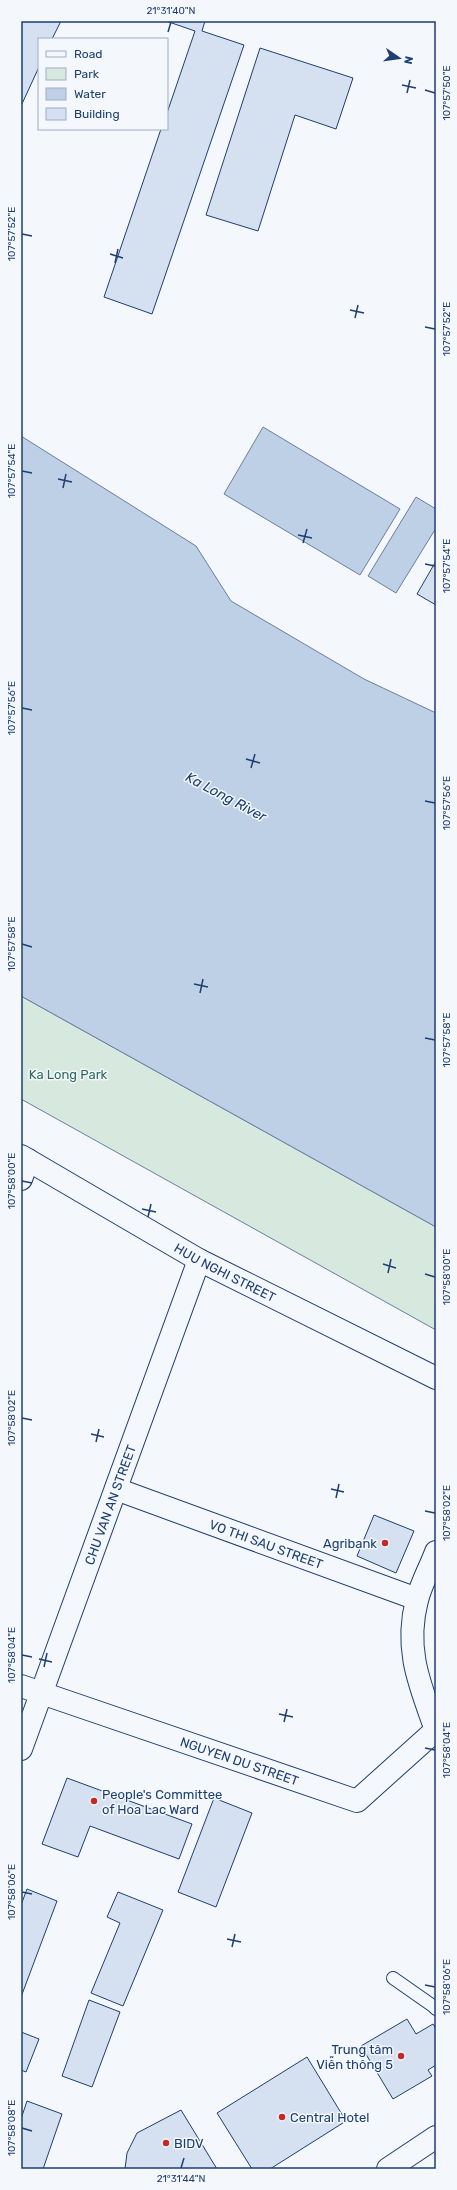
<svg xmlns="http://www.w3.org/2000/svg" width="457" height="2190" viewBox="0 0 457 2190" font-family="Rubik,sans-serif">
<style>
.green{fill:#d7e8df;stroke:#687fa3}
.water{fill:#bed0e5;stroke:#687fa3}
.building{fill:#d5e0f0;stroke:#1d3f73}
.lines{fill:none;stroke-linecap:round;stroke-linejoin:round}
.lane-casing{stroke:#1d3f73;stroke-width:14}
.street-casing{stroke:#1d3f73;stroke-width:24}
.secondary-casing{stroke:#1d3f73;stroke-width:24}
.lane{stroke:#f4f7fb;stroke-width:12}
.street{stroke:#f4f7fb;stroke-width:22}
.secondary{stroke:#f4f7fb;stroke-width:22}
.ticks{fill:none;stroke:#1d3f73;stroke-width:1.5}
.poi-dot{fill:#c62828;stroke:#f4f7fb;stroke-width:1.5}
.labels{text-anchor:middle;dominant-baseline:central;stroke-width:3;stroke-linejoin:round;paint-order:stroke}
.park-label{font-size:13px;fill:#2c6c60;stroke:#f4f7fb}
.street-label{font-size:13px;fill:#1d3f73;stroke:#f4f7fb}
.poi-label{font-size:13px;fill:#1d3f73;stroke:#f4f7fb;text-anchor:start}
.water-label{font-size:14px;font-style:italic;fill:#1d3f73;stroke:#f4f7fb}
.neatline{fill:none;stroke:#1d3f73;stroke-width:1.5}
.ticks-label{font-size:10px;text-anchor:middle;fill:#1d3f73}
</style>
<rect width="100%" height="100%" fill="#f4f7fb"/>
<path class="green" d="M21,996l415,231v103l-415,-231z"/>
<path class="water" d="M263,427l137,82 -40,66 -136,-81z
M21,436l175,110 35,55 133,78 72,34v514l-415,-231z
M416,497l20,12v19l-40,65 -28,-17z"/>
<path class="building" d="M21,21h40l-9,18h-13v28l-18,39z
M166,21h39l-3,10 42,14 -92,269 -48,-17 57,-168h6v-16l28,-82z
M260,48l93,30 -17,51 -41,-14 -37,116 -52,-16z
M436,561v44l-19,-11z
M374,1515l40,16 -18,42 -39,-17z
M67,1778l125,46 -13,35 -89,-33 -12,31 -36,-13z
M214,1798l38,15 -36,94 -38,-15z
M27,1889l30,12 -36,96v-92z
M118,1892l45,18 -40,96 -32,-13 29,-70 -13,-6z
M89,2000l31,12 -28,75 -30,-11z
M407,2019l9,15 17,-10 3,5v36l-8,5 4,6 -39,23 -32,-53z
M21,2032l18,7 -13,33 -5,-2z
M307,2057l39,64 -76,48h-18l-35,-56z
M27,2101l35,13 -19,55h-22v-50z
M181,2110l36,59h-92l2,-16 10,-20z"/>
<g class="lines">
<defs>
<path id="lane" d="M393,1978l40,28 3,3"/>
<g id="street">
<path d="M21,1179l7,-19"/>
<path id="s1" d="M116,1489l301,110"/>
<path id="s2" d="M21,1686l336,115 79,-71"/>
<path id="s3" d="M21,1749l178,-489"/>
</g>
<g id="secondary">
<path id="s4" d="M21,1156l178,104 237,118"/>
<path d="M436,1552c-6,16 -15,32 -19,48 -13,50 3,85 19,130"/>
<path d="M388,2169l48,-32"/>
</g>
</defs>
<use href="#lane" class="lane-casing"/>
<use href="#street" class="street-casing"/>
<use href="#secondary" class="secondary-casing"/>
<use href="#lane" class="lane"/>
<use href="#street" class="street"/>
<use href="#secondary" class="secondary"/>
</g>
<path class="ticks" d="M168,32l3,-10M402,85l14,3M425,90l10,3M407,93l3,-13M22,234l10,2M110,254l13,4M115,263l3,-14M350,310l14,3M355,318l3,-13M425,327l10,2M22,471l10,2M58,479l14,3M63,488l3,-14M298,535l14,3M303,543l4,-14M425,564l10,2M22,708l10,2M246,759l14,4M251,768l4,-14M425,801l10,2M22,944l10,3M194,984l14,3M200,993l3,-14M425,1038l10,2M22,1181l10,2M142,1209l14,3M148,1217l3,-13M383,1264l13,4M388,1273l3,-14M425,1274l10,3M22,1418l10,2M91,1434l13,3M96,1442l3,-13M331,1489l13,3M336,1498l3,-14M425,1511l10,2M22,1655l10,2M39,1659l13,3M44,1667l3,-14M279,1714l14,3M284,1722l3,-13M425,1748l10,2M22,1892l10,2M227,1939l14,3M232,1947l3,-13M425,1985l10,2M22,2128l10,3M181,2168l3,-10"/>
<g class="poi-dot">
<circle cx="385" cy="1543" r="4"/>
<circle cx="94" cy="1801" r="4"/>
<circle cx="401" cy="2056" r="4"/>
<circle cx="282" cy="2117" r="4"/>
<circle cx="166" cy="2143" r="4"/>
</g>
<g class="labels">
<g class="park-label">
<text x="68" y="1074">Ka Long Park</text>
</g>
<g class="street-label">
<text stroke="none"><textPath href="#s4" startOffset="235">HUU NGHI STREET</textPath></text>
<text stroke="none"><textPath href="#s3" startOffset="260">CHU VAN AN STREET</textPath></text>
<text stroke="none"><textPath href="#s1" startOffset="160">VO THI SAU STREET</textPath></text>
<text stroke="none"><textPath href="#s2" startOffset="231">NGUYEN DU STREET</textPath></text>
</g>
<g class="poi-label">
<text x="377" y="1543" text-anchor="end">Agribank</text>
<text x="102" y="1794">People's Committee<tspan x="102" dy="15">of Hoa Lac Ward</tspan></text>
<text x="393" y="2049" text-anchor="end">Trung tâm<tspan x="393" dy="15">Viễn thông 5</tspan></text>
<text x="290" y="2117">Central Hotel</text>
<text x="174" y="2143">BIDV</text>
</g>
<g class="water-label">
<text transform="translate(226 797) rotate(28)">Ka Long River</text>
</g>
</g>
<rect width="457" height="2190" fill="none" stroke="#f4f7fb" stroke-width="44"/>
<rect x="38" y="38" width="130" height="92" fill="#f4f7fb" stroke="#9eadc5"/>
<rect x="46" y="51" width="20" height="6" fill="#f4f7fb" stroke="#9eadc5"/>
<text x="74" y="58" font-size="12" fill="#1d3f73">Road</text>
<rect x="46" y="68" width="20" height="12" fill="#d7e8df" stroke="#9eadc5"/>
<text x="74" y="78" font-size="12" fill="#1d3f73">Park</text>
<rect x="46" y="88" width="20" height="12" fill="#bed0e5" stroke="#9eadc5"/>
<text x="74" y="98" font-size="12" fill="#1d3f73">Water</text>
<rect x="46" y="108" width="20" height="12" fill="#d5e0f0" stroke="#9eadc5"/>
<text x="74" y="118" font-size="12" fill="#1d3f73">Building</text>
<g transform="translate(399 58) rotate(103)" stroke="#f4f7fb" stroke-width="3" paint-order="stroke">
<path d="M0-3L7 15L0 10L-7 15Z" fill="#1d3f73"/>
<text y="-6" font-size="11" font-weight="bold" text-anchor="middle" fill="#1d3f73">N</text>
</g>
<rect x="22" y="22" width="413" height="2146" class="neatline"/>
<g class="ticks-label">
<text x="171" y="14">21°31'40"N</text>
<text transform="translate(446 93) rotate(-90)" y="4">107°57'50"E</text>
<text transform="translate(11 234) rotate(-90)" y="4">107°57'52"E</text>
<text transform="translate(446 329) rotate(-90)" y="4">107°57'52"E</text>
<text transform="translate(11 471) rotate(-90)" y="4">107°57'54"E</text>
<text transform="translate(446 566) rotate(-90)" y="4">107°57'54"E</text>
<text transform="translate(11 708) rotate(-90)" y="4">107°57'56"E</text>
<text transform="translate(446 803) rotate(-90)" y="4">107°57'56"E</text>
<text transform="translate(11 944) rotate(-90)" y="4">107°57'58"E</text>
<text transform="translate(446 1040) rotate(-90)" y="4">107°57'58"E</text>
<text transform="translate(11 1181) rotate(-90)" y="4">107°58'00"E</text>
<text transform="translate(446 1277) rotate(-90)" y="4">107°58'00"E</text>
<text transform="translate(11 1418) rotate(-90)" y="4">107°58'02"E</text>
<text transform="translate(446 1513) rotate(-90)" y="4">107°58'02"E</text>
<text transform="translate(11 1655) rotate(-90)" y="4">107°58'04"E</text>
<text transform="translate(446 1750) rotate(-90)" y="4">107°58'04"E</text>
<text transform="translate(11 1892) rotate(-90)" y="4">107°58'06"E</text>
<text transform="translate(446 1987) rotate(-90)" y="4">107°58'06"E</text>
<text transform="translate(11 2128) rotate(-90)" y="4">107°58'08"E</text>
<text x="181" y="2182">21°31'44"N</text>
</g>
</svg>
